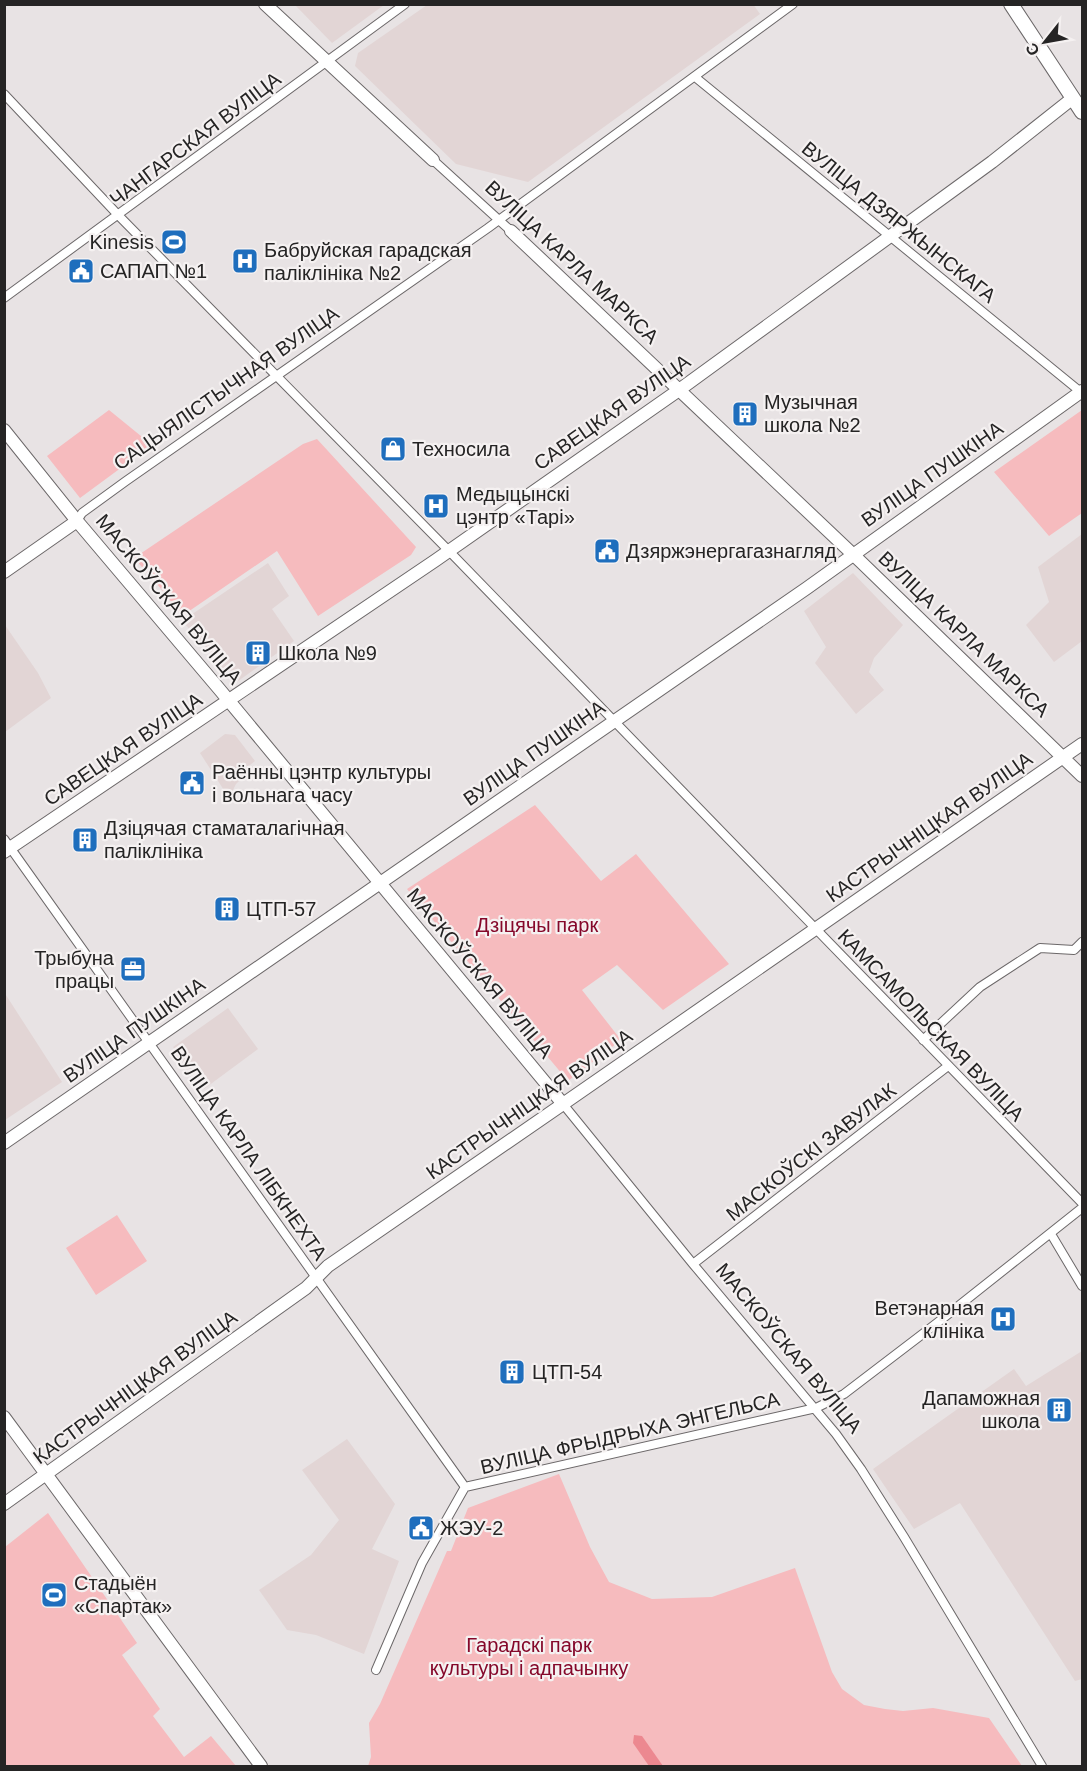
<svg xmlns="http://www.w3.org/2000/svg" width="1087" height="1771" viewBox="0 0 1087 1771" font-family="Arial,sans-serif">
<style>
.built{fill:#e2d5d5}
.green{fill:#f6bbbe}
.water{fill:#ec8890}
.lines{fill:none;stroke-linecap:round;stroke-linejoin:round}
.street-casing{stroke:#6c6869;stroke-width:10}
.secondary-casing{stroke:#6c6869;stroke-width:14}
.primary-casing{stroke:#6c6869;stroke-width:16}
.street{stroke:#fff;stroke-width:8}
.secondary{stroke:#fff;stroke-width:12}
.primary{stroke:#fff;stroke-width:14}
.labels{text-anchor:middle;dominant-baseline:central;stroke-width:4.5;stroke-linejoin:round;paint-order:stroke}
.street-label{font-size:20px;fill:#252424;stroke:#f5f1f1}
.poi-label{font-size:20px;fill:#252424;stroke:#f5f1f1;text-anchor:start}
.park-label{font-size:20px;fill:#85082a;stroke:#f5f1f1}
</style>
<rect width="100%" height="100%" fill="#e8e3e4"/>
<path class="built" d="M753,4l7,10 -232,168 -72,-18 -101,-98 3,-13 69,-48z
M295,5h89l-52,38z
M1082,534v107l-28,21 -28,-37 23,-23 -11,-35z
M268,563l21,33 -17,13 22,32 -60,43 -25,-34 -27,-29z
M853,573l50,52 -29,33 -5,14 15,18 -28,24 -41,-51 11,-16 -22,-36z
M5,625l33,48 13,25 -46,34z
M225,734l10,1 20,26 -16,13 3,4 -6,6 -7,14 -29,-45z
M4,992l58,90 -57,38h-1z
M228,1008l30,41 -54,40 -31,-42z
M1082,1351v328l-7,2 -115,-178 -46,26 -41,-60 141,-100 12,17z
M347,1439l48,65 -23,45 27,12 -35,93 -48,-19 -29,-5 -28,-40 52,-35 28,-35 -37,-50z"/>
<path class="green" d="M109,410l43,35 -72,53 -33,-42z
M1082,410v103l-33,23 -55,-64z
M317,439l99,108 -5,8 -93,61 -41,-65 -95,65 -19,-25 -29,-33 169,-114z
M535,805l66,76 35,-27 93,110 -66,46 -46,-45 -35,25 39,50 -53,41 -161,-192z
M117,1215l30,46 -51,34 -30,-47z
M559,1474l31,73 19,35 43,17 60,-2 83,-29 37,104 10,17 22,16 21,4 18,2 30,-3 56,10 33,48h-654l3,-9 -2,-34 11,-19 67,-153h4l17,-43z
M48,1513l89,130 -15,12 38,54 -7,7 31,41 27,-21 25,30h-231v-219z"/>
<path class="water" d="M634,1735l8,1 21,30h-14l-16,-23z"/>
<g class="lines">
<defs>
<path id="street" d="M695,77l387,316
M4,94l115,122 330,335 633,652
M433,160l78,71
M4,298l401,-294
M77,521l5,-8 44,-32 362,-253 305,-224
M4,839l461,648
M923,1040l57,-53 60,-39 34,2 8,-8
M563,1104l130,160 143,170 25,35 43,68 138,229
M1051,1234l31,52
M693,1264l255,-198
M376,1670l46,-107 43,-76 351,-79 28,-14 93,-71 145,-115"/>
<path id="secondary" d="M265,4l168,156
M511,231l350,331 221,214
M4,430l73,91 143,169 343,414
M4,572l73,-51
M4,852l432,-292 243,-170 313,-228 81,-64
M4,1143l803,-555 275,-197
M4,1417l257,349
M4,1504l302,-216 22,-22 235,-162 519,-360"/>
<path id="primary" d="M1011,4l71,108"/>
</defs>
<use href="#street" class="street-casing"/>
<use href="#secondary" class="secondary-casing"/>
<use href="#primary" class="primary-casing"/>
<use href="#street" class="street"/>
<use href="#secondary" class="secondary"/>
<use href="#primary" class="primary"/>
</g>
<defs>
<symbol id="stadium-square" viewBox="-11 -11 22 22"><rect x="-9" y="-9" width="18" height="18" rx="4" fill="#1e6ebd" stroke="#f5f1f1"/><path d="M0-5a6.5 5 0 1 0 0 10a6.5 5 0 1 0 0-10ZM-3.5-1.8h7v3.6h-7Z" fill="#fff"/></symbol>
<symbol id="hospital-square" viewBox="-11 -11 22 22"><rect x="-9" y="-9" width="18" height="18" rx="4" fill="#1e6ebd" stroke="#f5f1f1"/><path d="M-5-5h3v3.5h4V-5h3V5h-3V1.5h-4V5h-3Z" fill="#fff"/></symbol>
<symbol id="civic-square" viewBox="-11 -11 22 22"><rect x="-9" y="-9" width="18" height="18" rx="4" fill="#1e6ebd" stroke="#f5f1f1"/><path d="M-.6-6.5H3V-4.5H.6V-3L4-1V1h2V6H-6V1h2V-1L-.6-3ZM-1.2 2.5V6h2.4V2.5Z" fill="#fff"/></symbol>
<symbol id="building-square" viewBox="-11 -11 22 22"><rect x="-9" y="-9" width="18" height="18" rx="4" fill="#1e6ebd" stroke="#f5f1f1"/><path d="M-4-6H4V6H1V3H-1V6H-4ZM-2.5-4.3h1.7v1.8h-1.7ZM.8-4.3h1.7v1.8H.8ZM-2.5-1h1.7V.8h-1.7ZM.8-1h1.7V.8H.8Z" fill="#fff"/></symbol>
<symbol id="shop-square" viewBox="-11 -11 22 22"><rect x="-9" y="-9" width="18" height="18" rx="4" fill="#1e6ebd" stroke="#f5f1f1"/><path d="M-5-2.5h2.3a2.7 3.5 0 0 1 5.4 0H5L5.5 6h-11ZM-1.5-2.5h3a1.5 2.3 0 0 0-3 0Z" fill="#fff"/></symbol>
<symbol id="office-square" viewBox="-11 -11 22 22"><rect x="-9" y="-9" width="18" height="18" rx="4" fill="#1e6ebd" stroke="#f5f1f1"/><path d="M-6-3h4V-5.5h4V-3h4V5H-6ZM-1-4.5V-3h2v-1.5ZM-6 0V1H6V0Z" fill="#fff"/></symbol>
</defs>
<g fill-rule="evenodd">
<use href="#stadium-square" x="159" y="227" width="30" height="30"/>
<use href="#hospital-square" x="230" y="246" width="30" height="30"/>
<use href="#civic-square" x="66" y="256" width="30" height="30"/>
<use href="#building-square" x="730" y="399" width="30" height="30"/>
<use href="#shop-square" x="378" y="434" width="30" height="30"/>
<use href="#hospital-square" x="421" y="491" width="30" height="30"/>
<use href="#civic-square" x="592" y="536" width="30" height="30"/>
<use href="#building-square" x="243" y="638" width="30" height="30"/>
<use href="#civic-square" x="177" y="768" width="30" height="30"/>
<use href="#building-square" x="70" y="825" width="30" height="30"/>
<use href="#building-square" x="212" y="894" width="30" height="30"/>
<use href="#office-square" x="118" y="954" width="30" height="30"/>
<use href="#hospital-square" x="988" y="1304" width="30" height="30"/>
<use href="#building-square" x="497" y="1357" width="30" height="30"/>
<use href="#building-square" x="1044" y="1395" width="30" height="30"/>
<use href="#civic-square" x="406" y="1513" width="30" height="30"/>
<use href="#stadium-square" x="39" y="1580" width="30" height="30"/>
</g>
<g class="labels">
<g class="street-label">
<text transform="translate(195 139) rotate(-37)">ЧАНГАРСКАЯ ВУЛІЦА</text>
<text transform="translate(899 222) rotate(39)">ВУЛІЦА ДЗЯРЖЫНСКАГА</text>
<text transform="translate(572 262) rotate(43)">ВУЛІЦА КАРЛА МАРКСА</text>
<text transform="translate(226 388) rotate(-35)">САЦЫЯЛІСТЫЧНАЯ ВУЛІЦА</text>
<text transform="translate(612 412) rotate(-35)">САВЕЦКАЯ ВУЛІЦА</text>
<text transform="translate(932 474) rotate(-35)">ВУЛІЦА ПУШКІНА</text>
<text transform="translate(169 599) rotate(50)">МАСКОЎСКАЯ ВУЛІЦА</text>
<text transform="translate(964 634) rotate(44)">ВУЛІЦА КАРЛА МАРКСА</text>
<text transform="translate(123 749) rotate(-34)">САВЕЦКАЯ ВУЛІЦА</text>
<text transform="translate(534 753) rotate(-35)">ВУЛІЦА ПУШКІНА</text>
<text transform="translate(929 827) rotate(-35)">КАСТРЫЧНІЦКАЯ ВУЛІЦА</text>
<text transform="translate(480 973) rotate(50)">МАСКОЎСКАЯ ВУЛІЦА</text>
<text transform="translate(931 1025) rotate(46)">КАМСАМОЛЬСКАЯ ВУЛІЦА</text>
<text transform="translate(134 1030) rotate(-35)">ВУЛІЦА ПУШКІНА</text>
<text transform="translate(529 1104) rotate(-35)">КАСТРЫЧНІЦКАЯ ВУЛІЦА</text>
<text transform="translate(811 1152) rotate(-38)">МАСКОЎСКІ ЗАВУЛАК</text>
<text transform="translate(249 1153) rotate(55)">ВУЛІЦА КАРЛА ЛІБКНЕХТА</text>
<text transform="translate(789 1348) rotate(50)">МАСКОЎСКАЯ ВУЛІЦА</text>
<text transform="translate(135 1387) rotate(-36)">КАСТРЫЧНІЦКАЯ ВУЛІЦА</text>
<text transform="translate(630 1433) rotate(-13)">ВУЛІЦА ФРЫДРЫХА ЭНГЕЛЬСА</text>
</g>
<g class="poi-label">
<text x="154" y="242" text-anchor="end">Kinesis</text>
<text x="264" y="250">Бабруйская гарадская<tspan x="264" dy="23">паліклініка №2</tspan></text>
<text x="100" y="271">САПАП №1</text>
<text x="764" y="402">Музычная<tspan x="764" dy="23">школа №2</tspan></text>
<text x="412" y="449">Техносила</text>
<text x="456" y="494">Медыцынскі<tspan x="456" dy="23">цэнтр «Тарі»</tspan></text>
<text x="626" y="551">Дзяржэнергагазнагляд</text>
<text x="278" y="653">Школа №9</text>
<text x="212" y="772">Раённы цэнтр культуры<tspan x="212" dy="23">і вольнага часу</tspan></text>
<text x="104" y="828">Дзіцячая стаматалагічная<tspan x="104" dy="23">паліклініка</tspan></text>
<text x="246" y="909">ЦТП-57</text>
<text x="114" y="958" text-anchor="end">Трыбуна<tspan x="114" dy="23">працы</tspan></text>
<text x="984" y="1308" text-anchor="end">Ветэнарная<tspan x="984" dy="23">клініка</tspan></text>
<text x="532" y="1372">ЦТП-54</text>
<text x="1040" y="1398" text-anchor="end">Дапаможная<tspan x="1040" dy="23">школа</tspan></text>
<text x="440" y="1528">ЖЭУ-2</text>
<text x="74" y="1583">Стадыён<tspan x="74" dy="23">«Спартак»</tspan></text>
</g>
<g class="park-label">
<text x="537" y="925">Дзіцячы парк</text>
<text x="529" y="1645">Гарадскі парк<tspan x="529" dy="23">культуры і адпачынку</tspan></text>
</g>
</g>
<rect width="1087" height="1771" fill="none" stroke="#252424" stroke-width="12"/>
<g transform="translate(1045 42) rotate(239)" stroke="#f5f1f1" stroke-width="4.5" paint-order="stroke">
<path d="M0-4.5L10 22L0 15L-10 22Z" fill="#252424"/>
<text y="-9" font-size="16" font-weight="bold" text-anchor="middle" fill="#252424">С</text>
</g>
</svg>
